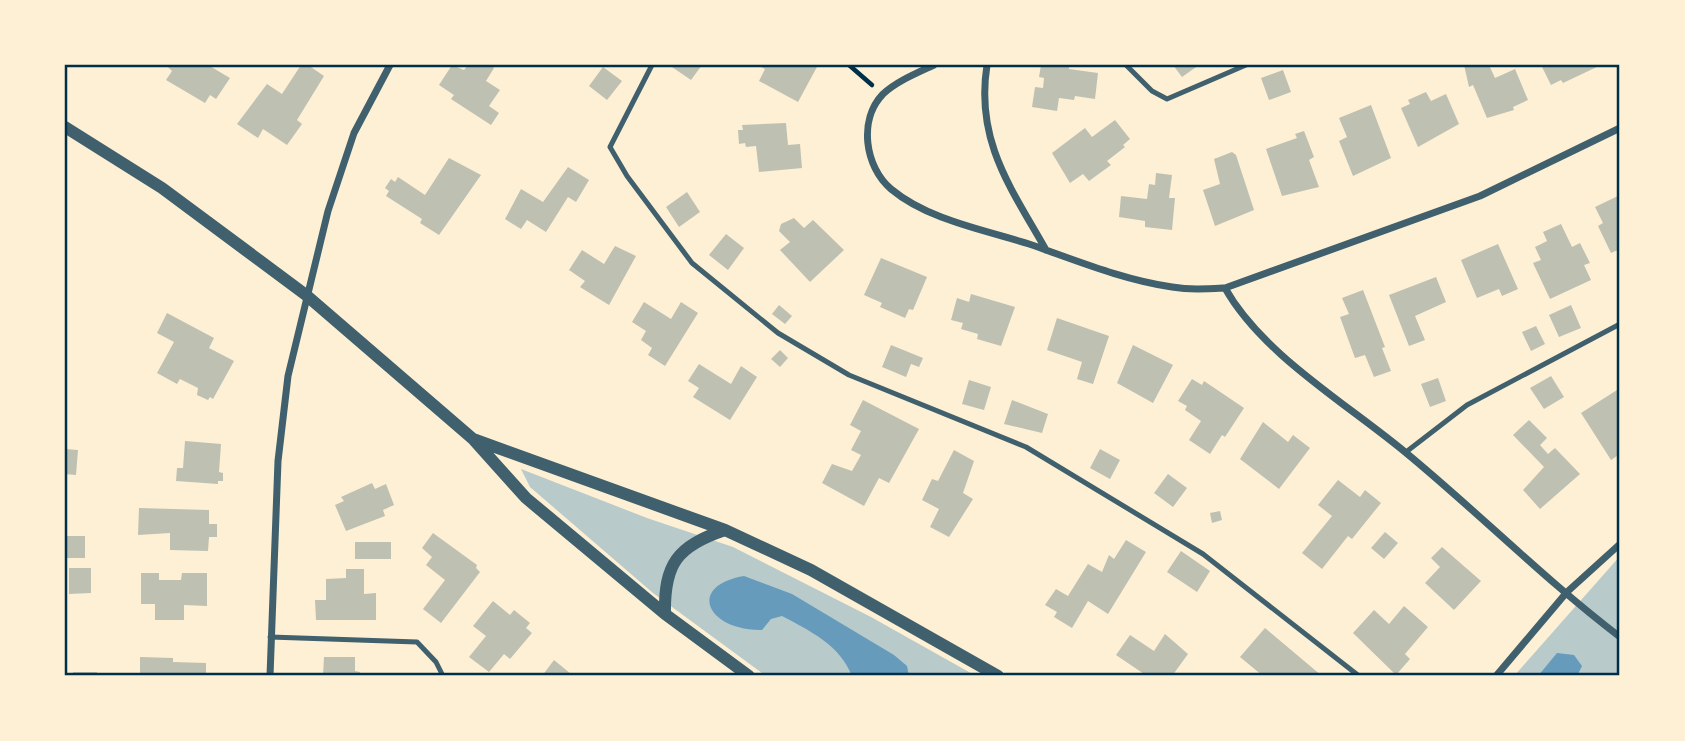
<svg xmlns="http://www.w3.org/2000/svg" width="1685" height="741" viewBox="0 0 1685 741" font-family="'Nunito Sans',sans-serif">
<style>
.green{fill:#b9caca}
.water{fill:#669bbc}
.building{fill:#bec0b2}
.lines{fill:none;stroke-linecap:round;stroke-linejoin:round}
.path{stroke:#003049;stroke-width:4.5}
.service{stroke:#3f606c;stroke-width:5}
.minor{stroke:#3f606c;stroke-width:7}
.tertiary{stroke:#3f606c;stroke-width:12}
.neatline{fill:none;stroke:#003049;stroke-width:2.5}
</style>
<rect width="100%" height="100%" fill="#fdf0d5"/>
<path class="green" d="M521,469l126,49 86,29 138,70 105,59h-210l-113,-83 -123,-106z
M1620,556v119l-106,1z"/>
<path class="water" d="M744,576l48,18 102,61 13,11 2,10h-57c-12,-31 -42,-45 -70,-60l-11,3 -9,11c-55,1 -76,-44 -18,-54z
M1557,653l17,2 8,11 -5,10h-39z"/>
<path class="building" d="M166,65h42l22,13 -14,21 -6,-4 -5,8 -39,-23 6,-9z
M301,65h7l16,11 -27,44 5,4 -15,21 -24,-16 -5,9 -21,-14 30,-40 15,10z
M452,65l12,5 4,-5h22l4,3 -8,13 14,9 -11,16 10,7 -8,12 -40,-26 3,-4 -15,-10z
M669,65h33l-11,15z
M757,65h61l-20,37 -39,-21 6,-12z
M1041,65h28v4l29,4 -3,26 -20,-3 -1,4 -15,-2 -2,13 -25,-4 3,-20 8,1 1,-10 -5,-1z
M1173,65h26l-17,12z
M1464,65h25l6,13 20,-9 13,31 -15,7 1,3 -27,8 -14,-33 -4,2z
M1541,65h60l-38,18 -2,-3 -10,5z
M603,67l19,14 -15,19 -18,-14z
M1283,70l8,22 -22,8 -8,-22z
M1426,92l5,9 15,-7 13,30 -41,23 -17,-39 9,-4 -2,-4z
M1371,105l20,53 -38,18 -14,-35 8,-4 -8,-19z
M1115,120l15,19 -7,6 2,2 -18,14 4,4 -22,16 -6,-7 -13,9 -18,-30 33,-25 7,9z
M786,123l2,22 12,-1 2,24 -43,4 -3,-26 -10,1 -1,-4 -6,1 -1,-14h5l-1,-5z
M1304,131l10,26 -5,3 10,27 -37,9 -16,-47 31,-11 -2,-4z
M1232,152l4,3 18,55 -39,16 -12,-36 17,-6 -6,-25z
M449,158l32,17 -42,60 -19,-12 2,-4 -36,-23 3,-5 -4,-3 6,-9 4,3 3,-5 27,18z
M568,167l21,13 -13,22 -8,-5 -22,35 -19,-12 -6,9 -16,-10 16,-30 22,13z
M1156,173l16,2 -3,23h6l-3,32 -27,-3v-6l-26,-4 2,-21 26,3 2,-15 6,1z
M687,192l13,20 -21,15 -13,-20z
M1620,195v54l-9,4 -13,-27 5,-3 -8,-16z
M794,218l10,10 9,-8 31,30 -34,32 -30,-32 10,-8 -11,-11 2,-7z
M1561,224l11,23 8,-4 10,20 -6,2 7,15 -41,19 -17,-36 8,-3 -6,-13 12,-6 -4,-9z
M726,234l18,14 -16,22 -19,-15z
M1498,244l20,45 -16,7 -3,-7 -22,9 -16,-38z
M615,246l21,10 -27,49 -29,-18 5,-6 -16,-11 13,-20 22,14z
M881,258l46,19 -14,33 -4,-1 -4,9 -25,-11 2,-4 -18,-8z
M1436,277l10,25 -31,14 10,24 -16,6 -20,-51z
M1363,290l22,57 -3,1 9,23 -17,6 -9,-22 -10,3 -15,-41 9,-3 -7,-16z
M971,294l44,13 -14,39 -24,-7 1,-5 -17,-5 2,-6 -12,-3 6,-22 12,4z
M644,302l27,17 10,-17 17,11 -33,53 -17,-11 4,-7 -11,-8 5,-9 -14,-9z
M779,305l13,11 -7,8 -13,-10z
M1571,305l10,23 -22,9 -10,-22z
M167,313l47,25 -5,10 25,13 -21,38 -3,-2 -2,3 -11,-5 1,-7 -18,-9 -3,5 -20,-11 17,-31 -17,-9z
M1057,318l52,18 -16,48 -16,-5 5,-17 -35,-12z
M1536,326l9,18 -14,7 -9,-19z
M891,345l32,13 -4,9 -8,-3 -5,13 -24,-10z
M1133,345l40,20 -20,38 -36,-20z
M780,350l8,8 -8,9 -9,-8z
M699,364l32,20 10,-18 16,11 -27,43 -37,-23 6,-9 -11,-7z
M1551,376l13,21 -20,12 -14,-21z
M1438,378l8,23 -16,6 -9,-23z
M1192,379l10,6 2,-4 40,27 -19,29 -3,-2 -12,19 -21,-14 12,-19 -16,-11 2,-4 -9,-5z
M969,380l22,7 -7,23 -22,-6z
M1617,390l3,6v58l-9,6 -30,-47z
M863,400l56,29 -30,54 -10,-5 -15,28 -42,-23 10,-19 20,7 9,-16 -10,-5 10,-19 -11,-6z
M1012,400l36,14 -6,19 -38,-9z
M1529,420l18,18 -7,7 8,9 7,-6 25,26 -40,35 -17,-19 21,-23 -31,-32z
M1263,422l25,20 5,-7 17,13 -31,41 -39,-30z
M185,441l36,3 -2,28 4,1v8h-5v3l-42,-3 1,-13h6z
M65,449l13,1 -2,25 -11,-1z
M1100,449l20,11 -10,19 -20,-11z
M954,450l20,11 -11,32 10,6 -24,38 -19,-10 9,-18 -17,-9 10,-21 6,2z
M1168,474l19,14 -14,19 -19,-14z
M1338,480l22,17 5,-7 16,13 -29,36 -4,-3 -26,33 -20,-16 30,-37 -14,-11z
M372,483l3,6 11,-5 8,21 -11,5 2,6 -39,15 -11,-26 9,-4 -3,-4z
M139,508l70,2v14h8v13h-8l-1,14 -38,-1v-17l-32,2z
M1220,511l2,9 -10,3 -2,-10z
M1385,532l13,11 -14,16 -13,-11z
M433,533l44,32 -1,3 4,4 -39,51 -18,-14 22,-29 -19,-15 6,-8 -10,-9z
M65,536h20v22h-20z
M1126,540l20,12 -38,62 -20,-13 -16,27 -18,-11 3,-5 -12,-7 11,-16 12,7 20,-32 14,8 7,-17 5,4z
M355,542h36v17h-36z
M1442,547l39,34 -27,29 -29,-27 15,-16 -9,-9z
M1181,551l29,20 -13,21 -30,-20z
M69,568h22v25l-22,1z
M346,569h18v25l12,-1v27h-60l-1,-20h11v-21l20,-1z
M141,573h18v7h22l1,-7h25v33l-23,-1v15h-29v-16h-14z
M493,601l17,14 4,-5 16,13 -4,5 6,5 -22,26 -6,-5 -15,18 -20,-15 17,-21 -13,-10z
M1404,606l24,21 -23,27 5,5 -14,16 -43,-42 21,-23 15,14z
M1265,628l57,48h-59l-23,-19z
M1165,634l23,20 -16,22h-25l-31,-21 14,-20 24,16z
M140,657l33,1v4l33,1v13h-66z
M324,657h31v14l5,1v4h-37z
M554,660l17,14 -2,2h-27z
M73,672h24v4h-24z"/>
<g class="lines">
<path class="path" d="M849,65l23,20"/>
<path class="service" d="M652,65l-42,82 17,29 65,87 86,70 71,42 177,72 177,107 156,122
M1126,65l26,26 15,8 79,-34
M1406,452l61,-47 153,-81
M270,637l147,5 19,20 7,14"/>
<path class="minor" d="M934,65c-17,8 -37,16 -51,29 -25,26 -18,73 8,95 37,31 94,41 138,55 46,16 94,36 143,43 18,3 34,2 53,1l255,-92 140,-68
M987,65c-12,76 24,123 59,185
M1225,288c37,66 121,115 180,164 73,60 140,128 215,185
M270,676l8,-215 10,-85 40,-165 26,-78 36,-68
M1496,676l71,-84 53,-48"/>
<path class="tertiary" d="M65,127l97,61 144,107 167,144 53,59 139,116 84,62
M473,439l252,91 86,40 187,106
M665,614c-1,-50 12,-68 60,-84"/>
</g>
<rect width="1685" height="741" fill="none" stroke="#fdf0d5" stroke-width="133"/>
<rect x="66" y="66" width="1552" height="608" class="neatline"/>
</svg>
